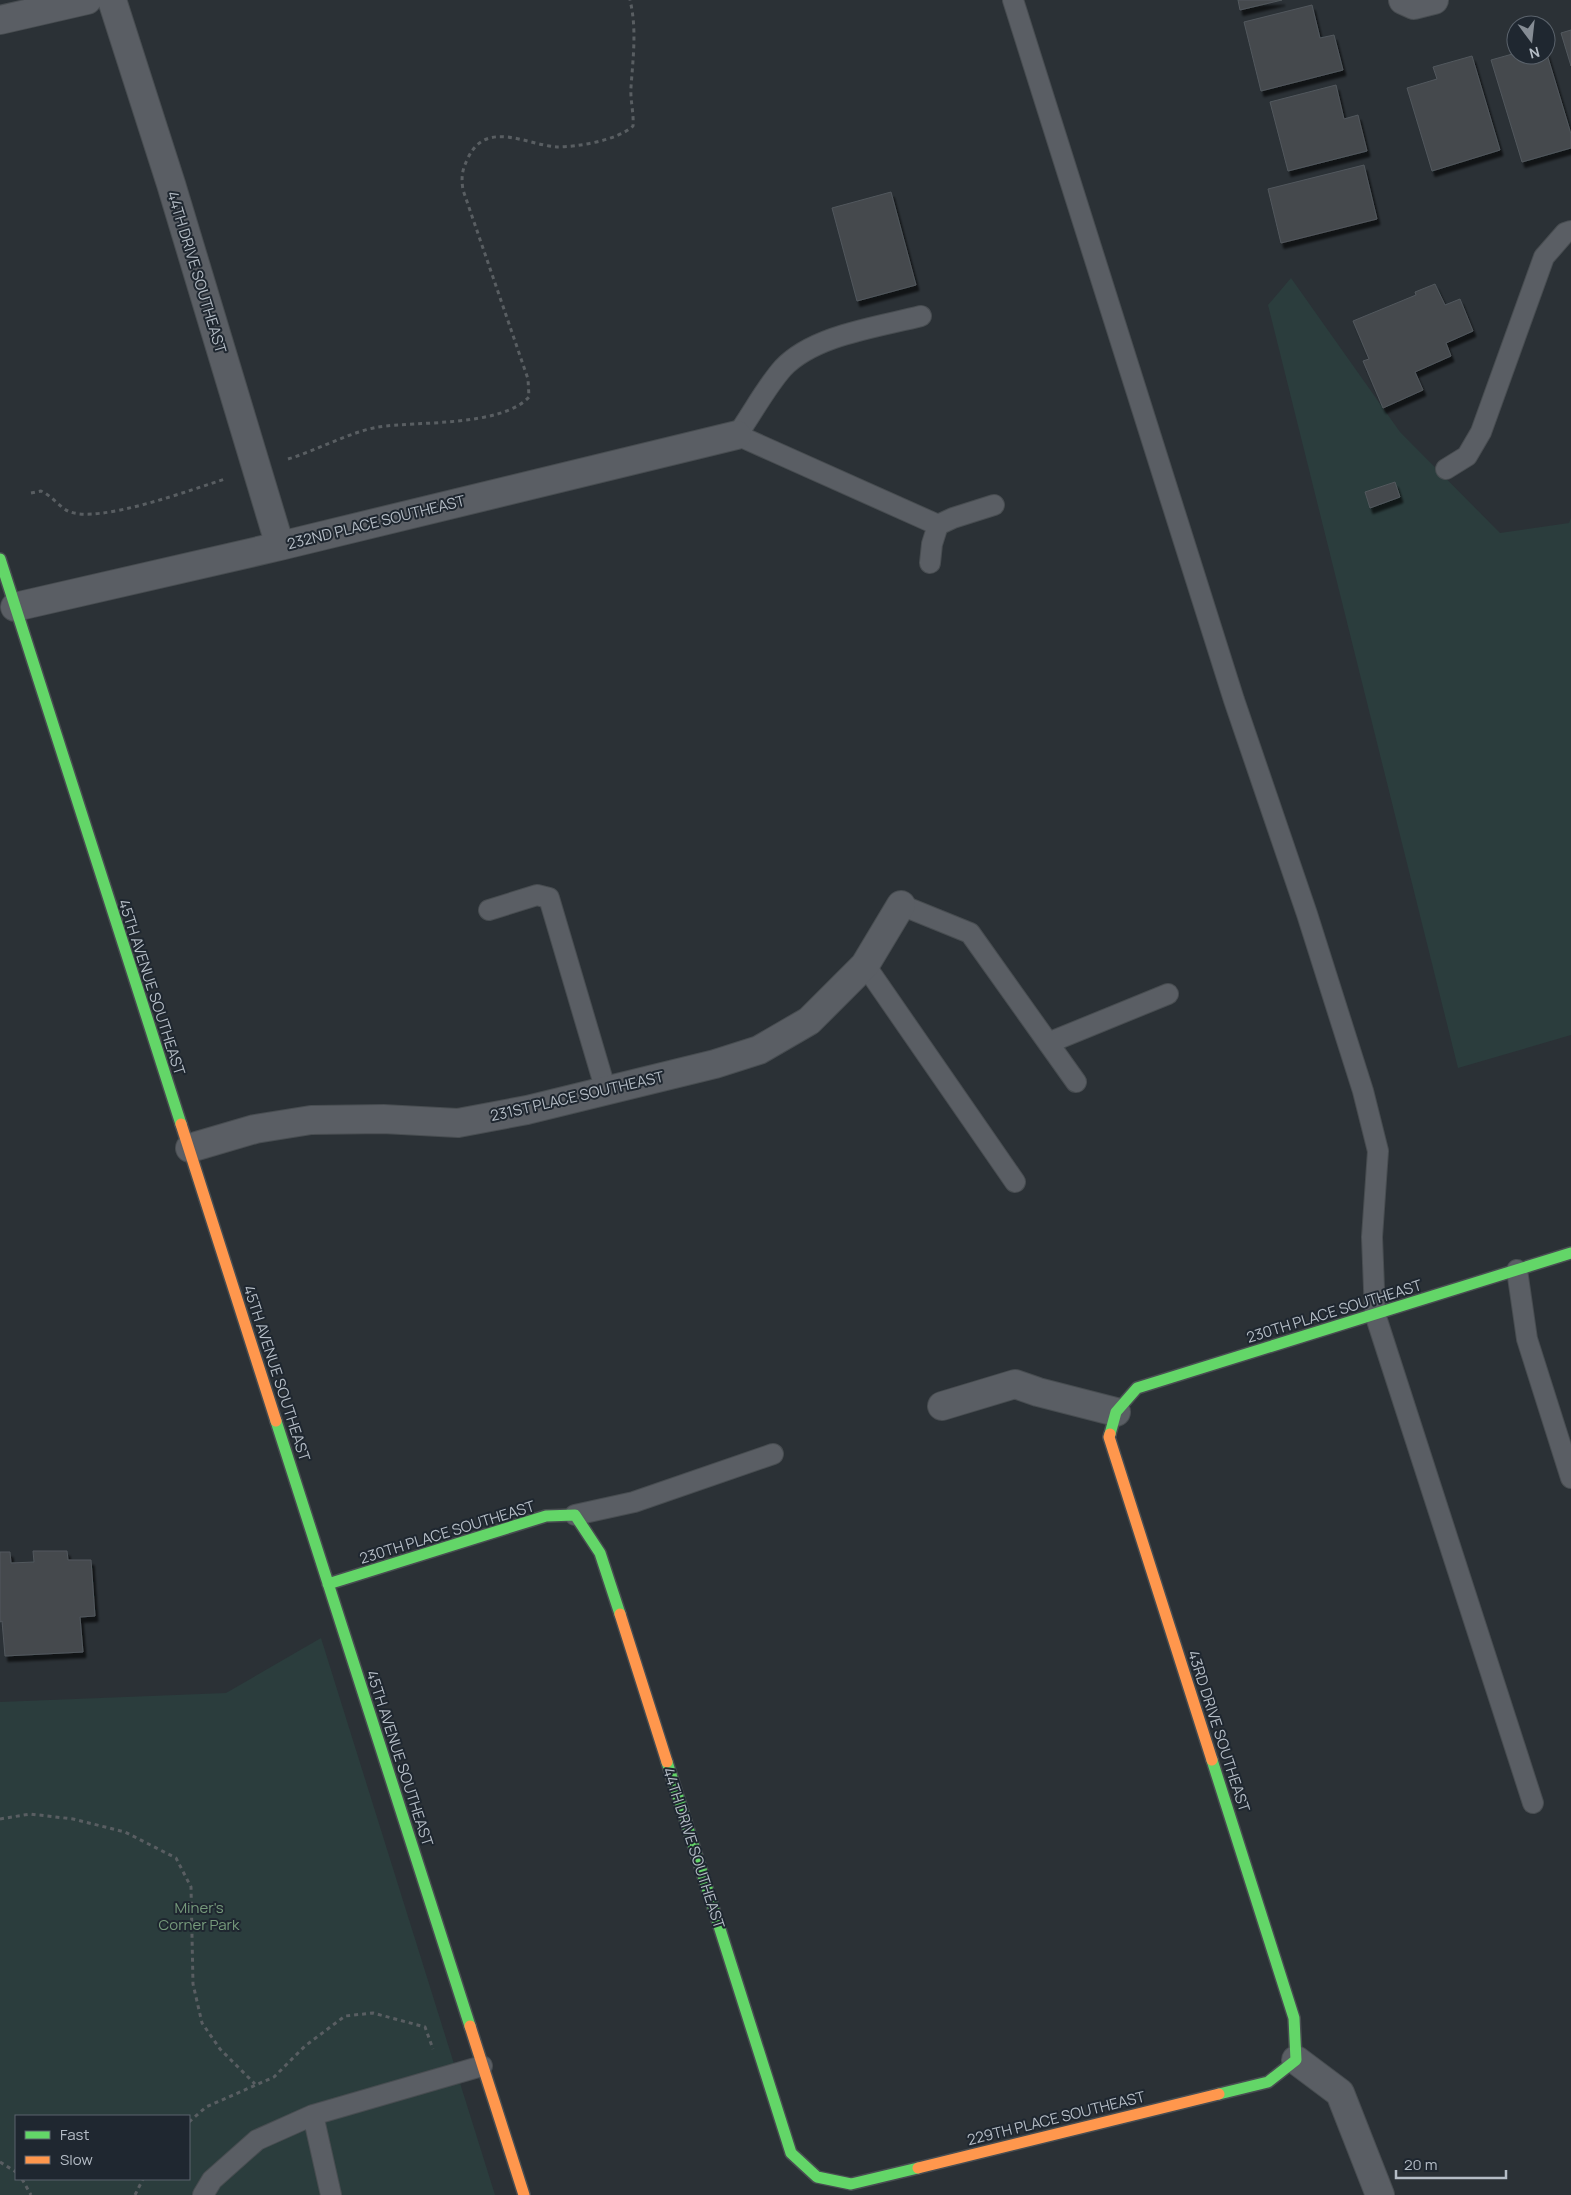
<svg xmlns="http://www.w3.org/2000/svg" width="1571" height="2195" viewBox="0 0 1571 2195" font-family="Manrope,sans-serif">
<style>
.green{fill:#2b3d3d;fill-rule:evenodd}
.building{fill:#44494e;stroke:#52585d;filter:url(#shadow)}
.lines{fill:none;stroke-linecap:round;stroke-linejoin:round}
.lane-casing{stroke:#484d51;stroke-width:22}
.street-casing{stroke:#484d51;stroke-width:30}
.fast-casing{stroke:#484d51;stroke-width:14}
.slow-casing{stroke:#484d51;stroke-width:14}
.path{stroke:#595e62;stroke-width:3;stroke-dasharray:4 4;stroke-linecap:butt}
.lane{stroke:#5a5e64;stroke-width:20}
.street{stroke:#5a5e64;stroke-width:28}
.fast{stroke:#63d668;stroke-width:11}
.slow{stroke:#ff974d;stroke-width:11}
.labels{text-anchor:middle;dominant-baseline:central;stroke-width:4;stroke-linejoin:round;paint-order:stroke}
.street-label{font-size:15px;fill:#b5bdc6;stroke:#1f2730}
.park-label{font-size:15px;fill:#769a7b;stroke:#1f2730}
</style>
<defs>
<filter id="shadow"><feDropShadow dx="3" dy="5.5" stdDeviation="1" flood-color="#0009"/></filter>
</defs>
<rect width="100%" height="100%" fill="#2b3136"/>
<path class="green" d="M1291,278l109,154 100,101 69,-10 2,-5v517l-113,33 -190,-763z
M321,1638l174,557h-495v-493l226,-9zM16,2116h173v63h-173z"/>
<path class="building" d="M1238,0h44l-42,10z
M1312,5l8,33 14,-3 9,35 -82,21 -17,-69z
M1571,30v36l-10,-33z
M1546,51l25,83v14l-49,14 -31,-102 25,-7v2h30z
M1472,56l28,94 -68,21 -25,-83 30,-9 -4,-12z
M1336,85l8,34 14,-4 9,36 -79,20 -18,-69z
M1364,165l13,54 -96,24 -13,-54z
M891,192l25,93 -59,16 -25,-93z
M1435,284l10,21 15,-6 13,32 -27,12 5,13 -36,16 8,18 -40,18 -20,-47 6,-2 -16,-38 63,-26 -1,-3z
M1395,482l5,15 -30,11 -5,-16z
M33,1551h34l1,9h23l4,56 -15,1 3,35 -78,4 -3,-35 -2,1v-70h10l1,11 23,-1z"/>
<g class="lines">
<defs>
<path id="lane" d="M1013,0l221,700 73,214 56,177 15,60 -6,86 3,77 158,489
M921,316c-43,11 -107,19 -138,52 -17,19 -31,46 -46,67l201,90
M1446,469l21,-13 14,-24 63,-175 21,-24 6,-2
M930,563l2,-19 6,-19 15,-7 41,-13
M901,905l69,28 106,149
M489,910l48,-15 12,3 57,193
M865,965l150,217
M1048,1043l120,-49
M1517,1270l10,69 44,139
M575,1515l59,-13 139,-48
M313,2115l18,80
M203,2195l9,-15 45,-40 56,-25 169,-49"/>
<path id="street" d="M112,0l59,184 109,362
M1403,0l11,5 20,-5
M0,20l87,-20
M15,607l265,-61 457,-111
M190,1148l65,-19 56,-9 72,-1 75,4 69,-13 188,-46 44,-14 50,-29 56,-56 36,-60
M942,1406l73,-22 23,8 78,20
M1296,2060l44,33 40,102"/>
<path id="fast" d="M0,559l181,565
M276,1421l194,605
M1110,1434l6,-22 21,-24 434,-135
M328,1584l218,-68 29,-1 25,38 20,61
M1212,1760l82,258 2,42 -28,22 -49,12
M667,1762l124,391 26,24 34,7 67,-16"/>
<path id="slow" d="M181,1124l95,297
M1110,1434l-1,3 103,323
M620,1614l47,148
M470,2026l54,169
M918,2168l301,-74"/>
</defs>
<use href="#lane" class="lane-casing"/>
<use href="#street" class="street-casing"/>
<use href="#fast" class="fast-casing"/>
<use href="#slow" class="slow-casing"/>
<path class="path" d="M288,459c30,-9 59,-26 90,-32 40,-6 123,0 151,-30l-1,-18 -65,-189c-2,-13 -1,-20 5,-32 18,-39 59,-13 89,-11 20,0 62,-7 76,-21 1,-13 -3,-26 -2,-39 2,-29 6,-58 -1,-87
M31,493l10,-2c11,5 20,17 27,20 29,14 125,-22 157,-32
M0,1819l30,-5 43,5 52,13 51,26 15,29 2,97 9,39 18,26 35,35
M189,2122l17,-15 68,-30 31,-31 40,-30 28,-3 52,14 8,22
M0,2162l16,10
M22,2179l9,16
M135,2195l8,-16"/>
<use href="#lane" class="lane"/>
<use href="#street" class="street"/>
<use href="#fast" class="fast"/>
<use href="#slow" class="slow"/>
</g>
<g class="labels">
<g class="street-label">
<text transform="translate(197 272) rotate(73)">44TH DRIVE SOUTHEAST</text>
<text transform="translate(376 522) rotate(-14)">232ND PLACE SOUTHEAST</text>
<text transform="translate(152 987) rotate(72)">45TH AVENUE SOUTHEAST</text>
<text transform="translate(577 1096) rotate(-13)">231ST PLACE SOUTHEAST</text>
<text transform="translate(1334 1311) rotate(-17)">230TH PLACE SOUTHEAST</text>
<text transform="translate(277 1373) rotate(72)">45TH AVENUE SOUTHEAST</text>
<text transform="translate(447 1532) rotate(-17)">230TH PLACE SOUTHEAST</text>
<text transform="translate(1219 1731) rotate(72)">43RD DRIVE SOUTHEAST</text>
<text transform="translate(400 1758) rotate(72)">45TH AVENUE SOUTHEAST</text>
<text transform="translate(694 1848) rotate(72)">44TH DRIVE SOUTHEAST</text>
<text transform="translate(1056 2118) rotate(-14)">229TH PLACE SOUTHEAST</text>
</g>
<g class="park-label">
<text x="199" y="1907">Miner's<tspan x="199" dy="17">Corner Park</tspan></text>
</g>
</g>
<rect x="15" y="2115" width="175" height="65" fill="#1f2730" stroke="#5b636c"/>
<rect x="25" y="2131" width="25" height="8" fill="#63d668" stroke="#5b636c"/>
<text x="60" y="2140" font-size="15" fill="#b5bdc6">Fast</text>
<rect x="25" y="2156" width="25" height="8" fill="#ff974d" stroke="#5b636c"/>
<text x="60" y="2165" font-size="15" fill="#b5bdc6">Slow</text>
<g transform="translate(1531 40) rotate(165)"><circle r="24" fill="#1f2730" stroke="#5b636c"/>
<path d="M0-4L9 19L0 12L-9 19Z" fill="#858c94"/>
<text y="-8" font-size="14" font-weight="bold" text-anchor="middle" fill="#b5bdc6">N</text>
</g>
<path d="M1396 2170v8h110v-8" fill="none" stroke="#b5bdc6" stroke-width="2.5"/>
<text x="1404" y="2170" font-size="15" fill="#b5bdc6" stroke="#1f2730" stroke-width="4" paint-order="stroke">20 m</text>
</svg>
